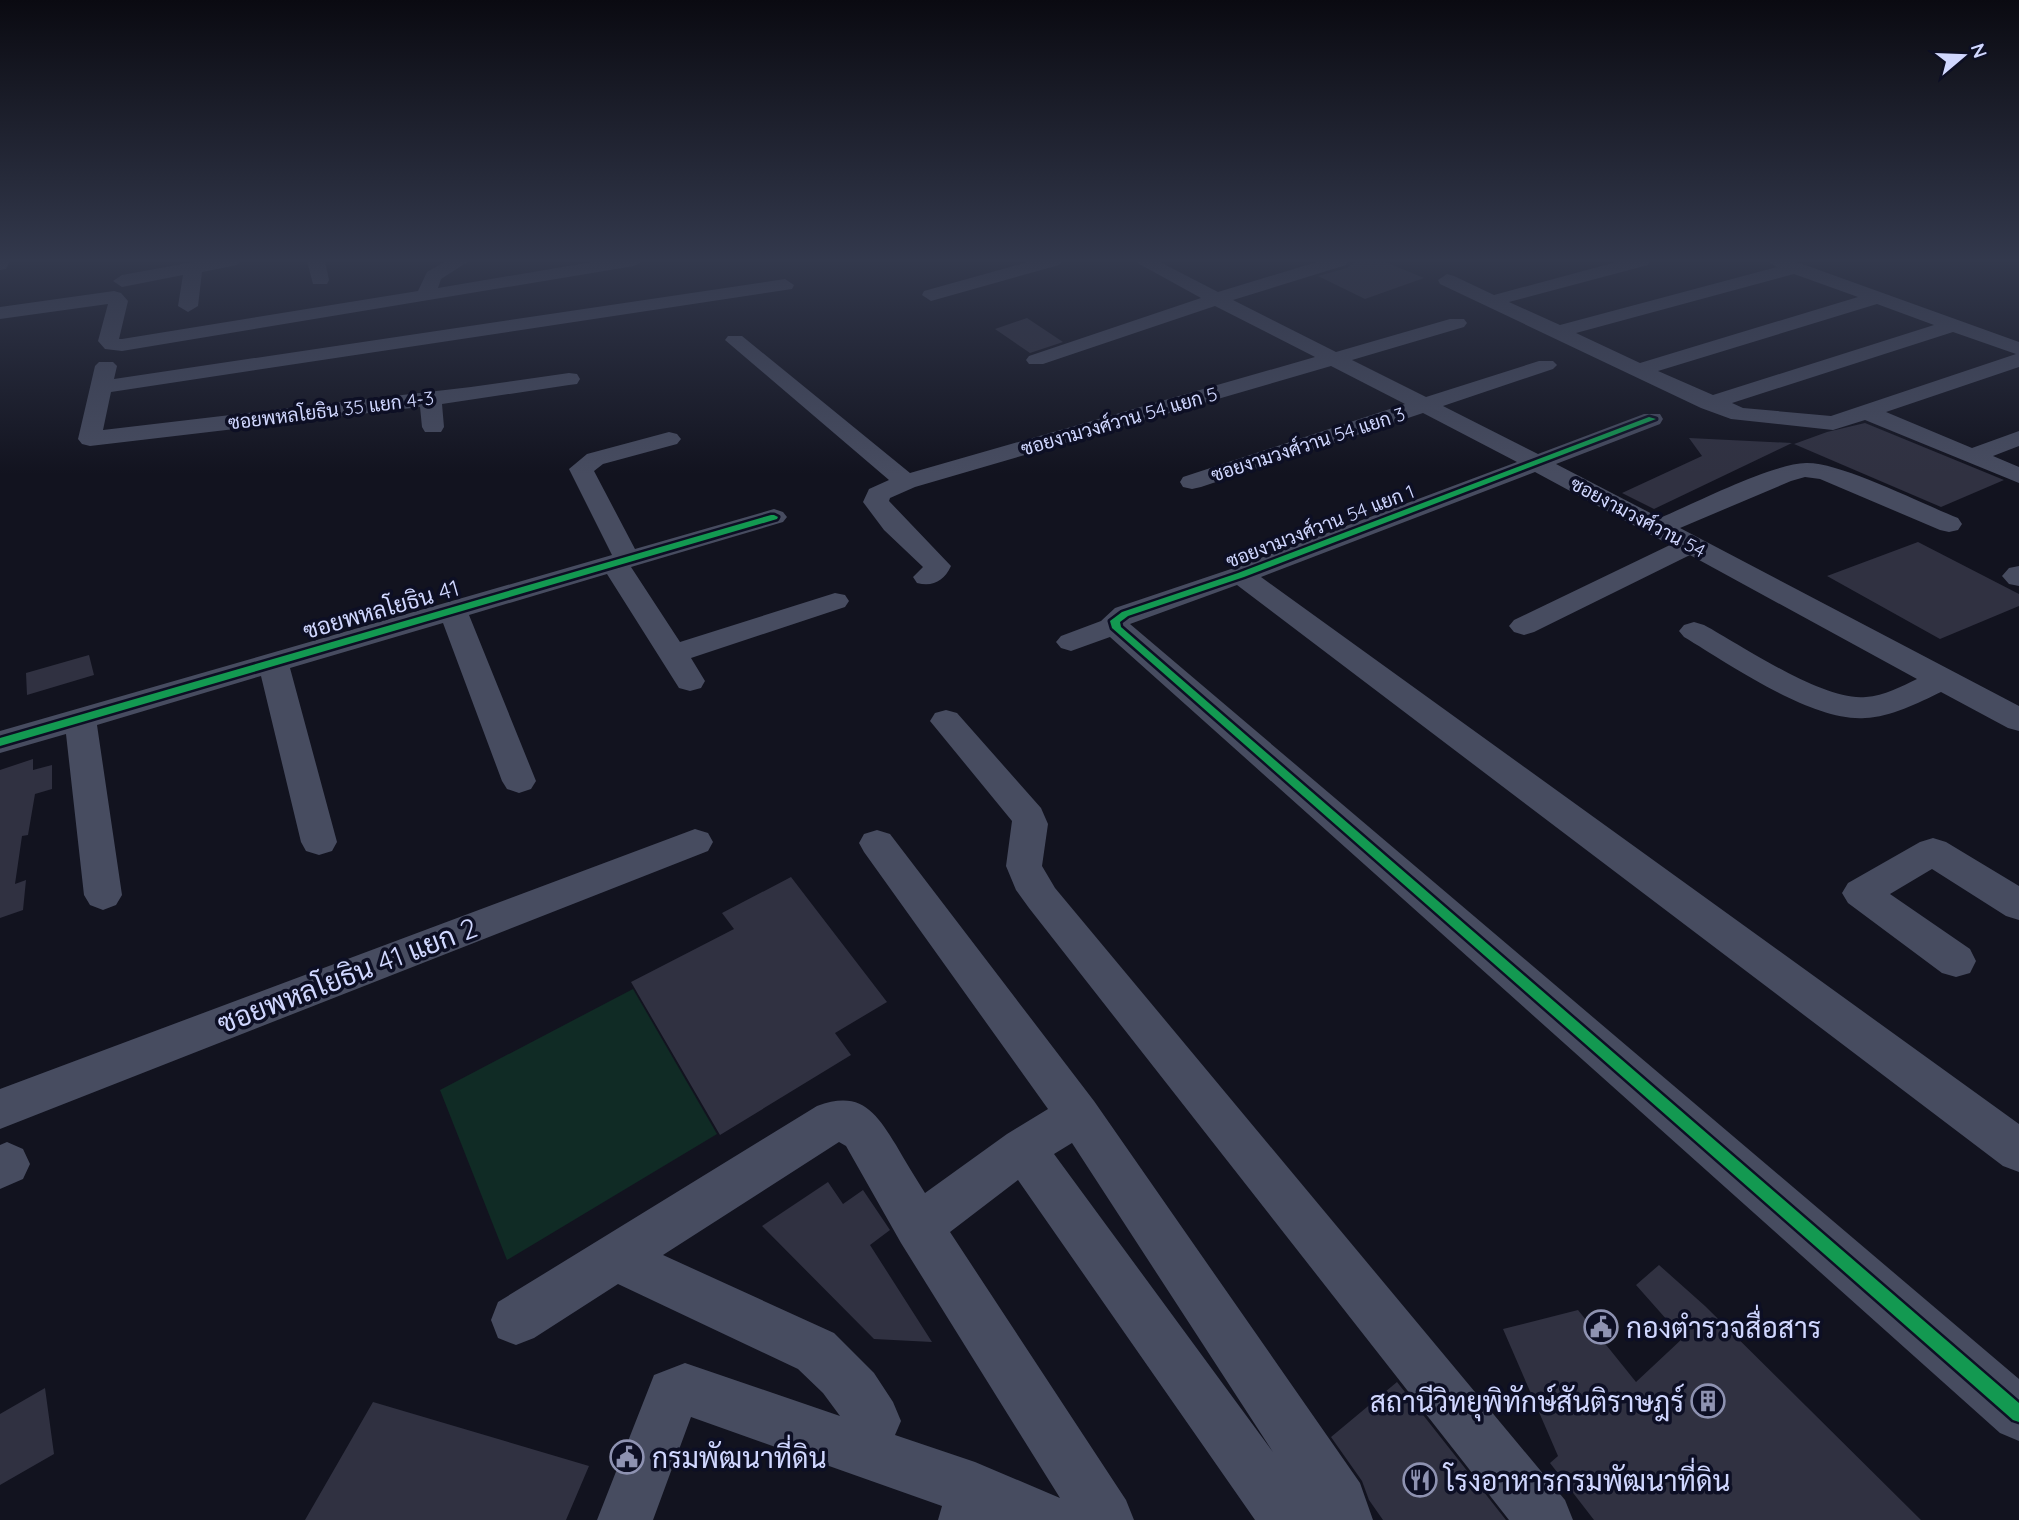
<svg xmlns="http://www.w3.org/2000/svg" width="2019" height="1520" viewBox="0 0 2019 1520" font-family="Quicksand,Sarabun,sans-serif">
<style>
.green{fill:#102b25}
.building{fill:#303141}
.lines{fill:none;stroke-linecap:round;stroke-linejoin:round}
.minor{fill:#474c60;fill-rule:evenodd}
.cycleway-casing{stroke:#0d0f24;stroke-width:5}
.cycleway{fill:#139951;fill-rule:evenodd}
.labels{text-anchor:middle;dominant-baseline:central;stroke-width:7;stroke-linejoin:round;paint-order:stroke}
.far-street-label{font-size:19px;fill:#d0d7ff;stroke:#0d0f24}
.street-label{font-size:23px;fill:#d0d7ff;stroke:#0d0f24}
.near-street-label{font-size:28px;fill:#d0d7ff;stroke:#0d0f24}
.near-poi-label{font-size:28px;fill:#d0d7ff;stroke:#0d0f24;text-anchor:start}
</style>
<rect width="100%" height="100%" fill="#12131f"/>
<path class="green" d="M633,989l84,145 -210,126 -67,-170z"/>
<path class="building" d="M1356,261h27l41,17 -59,21 -47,-23 29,-8z
M1027,318l36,24 -33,11 -35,-24z
M1865,423l139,57 -63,27 -147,-63 33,-12z
M1689,438l103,5 -138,66 -32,-16 80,-37z
M1918,542l101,52v12l-79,33 -113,-63z
M89,655l5,20 -67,20 -1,-22z
M33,759v11l19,-5v24l-17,5 -7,41 -6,1 -7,48 11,-4 -3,30 -23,8v-148z
M791,877l96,125 -52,31 16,22 -131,80 -89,-153 103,-53 -12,-16z
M828,1182l15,22 20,-14 27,40 -20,15 62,97 -58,-3 -112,-113z
M1659,1265l46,41 216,214h-327l-44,-57 8,-7 -55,-127 75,-19 58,72 47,-44 -47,-53z
M1397,1382l109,138h-123l-14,-20 -7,-19 -31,-44z
M45,1388l9,66 -54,31v-71z
M373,1402l216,64 -23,54h-261z"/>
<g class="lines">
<path class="minor" d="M0,261h10l-4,8 -6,1z
M199,261h41l-3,4 -35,7 -4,34 -10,6 -10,-6 5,-31 -61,12 -9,-6 9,-6z
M307,261h18l4,19 -2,4h-14z
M446,261h23l-28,18 -3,9 160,-27h45l-9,5 -512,85 -17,-2 -7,-8 10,-37 -108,15v-12l114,-16 7,2 7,8 -9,38h3l296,-48 9,-19z
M1031,261h31l-3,4 -128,36 -9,-6 2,-4z
M1134,261h24l60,31 102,-31h29l-3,4 -113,35 103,52 114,-33h14l3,4 -3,4 -112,33 74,37 113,-36h14l4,4 -4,4 -110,37 95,48 106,-40h16l3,5 -3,5 -104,40 104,54c35,-15 111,-54 146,-55 35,-1 116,41 152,55l4,6 -4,6 -9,2 -9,-2 -120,-51 -15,-2 -14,4 -111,47 339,178v25l-11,-3 -67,-36c-23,11 -50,25 -76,26 -53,4 -136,-54 -181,-81l-5,-6 5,-6 10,-3 10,3c39,21 120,77 162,72 18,-1 36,-11 51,-18l-227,-124 -156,77 -10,3 -10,-3 -5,-6 5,-6 156,-75 -135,-73 -274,105 758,547v48l-16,-6 -766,-581 -107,39 889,755v62l-19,-8 -890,-796 -39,14 -10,-3 -5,-6 5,-6 40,-15 14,-13 116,-39 286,-107 -94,-49 -222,74 -9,2 -9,-2 -3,-5 3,-5 222,-73 -74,-38 -416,121 -25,11 -1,3 62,65c-7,15 -18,21 -34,17l-4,-6 10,-10 -39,-37 -21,-28 6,-13 20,-9 -164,-140 3,-4h14l168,137 405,-116 -100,-51 -172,58h-14l-3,-4 3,-4 172,-58z
M1620,261h31l-3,4 -139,37 51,23 217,-58 -10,-6h27l225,81v25l-133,45 86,36 47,-17v15l-26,10 26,11v16l-154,-63 -32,10 -102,-11 -30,-11 -261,-124 -2,-4 9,-6 7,2 40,19zM1794,274l64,23 -218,66 -64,-30zM1877,304l57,21 -221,70 -55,-24zM1953,332l63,22 -185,62 -88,-8 -11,-5z
M785,279l9,6 -2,4 -681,103 -8,38 368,-43 98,-14 8,1 3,5 -3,5 -8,1 -127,19 2,23 -3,5h-16l-3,-5 -2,-20 -330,39 -8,-2 -4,-5 17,-73 4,-4h14l4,4 -3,13z
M669,432l8,2 4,5 -4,5 -74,20 -9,7 41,78 139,-40 9,3 4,5 -4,5 -152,45 49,75 155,-49 10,2 4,6 -4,6 -154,51 14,23 -4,7 -11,3 -11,-3 -72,-114 -138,41 67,166 -5,8 -12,4 -12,-4 -5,-8 -59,-158 -153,45 47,174 -5,9 -13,4 -13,-4 -5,-9 -40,-166 -164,49 25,170 -6,10 -13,5 -13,-5 -6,-10 -18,-161 -66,19v-22l612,-176 -43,-86 18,-15z
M2019,566v20l-10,-2 -7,-8 7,-8z
M946,710l11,3 84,95 7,16 -6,42 13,22 510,612 8,20h-64l-480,-612 -13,-18 -10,-24 6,-45 -82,-100 5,-8z
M695,829l13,4 5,9 -5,9 -708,278v-40z
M877,830l13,4 204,267 266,382 13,37h-118l-237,-340 -68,52 176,268 8,20h-196l4,-14 -251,-89 -38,103h-56l57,-145 31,-12 155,53 -17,-23 -25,-24 -180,-85 -84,54 -18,7 -18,-7 -7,-18 7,-18 319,-196c43,-16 58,5 79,39 9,16 19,32 29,48l82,-59 41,-25 -184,-257 -5,-9 5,-9zM839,1142l7,4 55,97 159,255 -85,-36 -80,-27 6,-14 -8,-19 -19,-29 -40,-40 -171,-78zM1072,1143l201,309 -219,-298z
M1933,838l13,4 73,44v34l-13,-4 -74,-47 -42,25 80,55 6,12 -6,12 -14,4 -14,-4 -94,-70 -6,-10 6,-10 72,-41z
M7,1142l16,7 7,15 -7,15 -23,10v-44z"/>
<defs>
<path id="cycleway" d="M1649,417l7,2 -412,158 -116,39 -8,6 1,5 898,776v19l-6,-2 -901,-792 -2,-7 12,-9 116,-39z
M771,515h3l4,2 -1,2 -777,227v-8z"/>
</defs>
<use href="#cycleway" class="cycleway-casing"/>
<use href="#cycleway" class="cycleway"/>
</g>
<linearGradient id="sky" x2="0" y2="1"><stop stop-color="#0a0a11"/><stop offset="0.55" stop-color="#33394d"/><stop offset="1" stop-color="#33394d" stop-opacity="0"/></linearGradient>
<rect width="2019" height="474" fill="url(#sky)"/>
<defs>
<symbol id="civic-ring" viewBox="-11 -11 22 22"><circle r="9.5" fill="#0d0f24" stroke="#8e92b1" stroke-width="1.5"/><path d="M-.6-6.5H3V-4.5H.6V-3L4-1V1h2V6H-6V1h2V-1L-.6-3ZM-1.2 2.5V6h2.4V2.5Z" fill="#8e92b1"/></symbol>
<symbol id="building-ring" viewBox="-11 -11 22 22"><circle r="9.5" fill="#0d0f24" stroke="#8e92b1" stroke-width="1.5"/><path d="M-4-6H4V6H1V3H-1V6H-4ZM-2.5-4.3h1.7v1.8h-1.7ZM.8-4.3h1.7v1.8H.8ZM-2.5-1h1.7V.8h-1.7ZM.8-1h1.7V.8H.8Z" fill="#8e92b1"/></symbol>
<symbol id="restaurant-ring" viewBox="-11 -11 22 22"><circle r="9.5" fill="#0d0f24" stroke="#8e92b1" stroke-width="1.5"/><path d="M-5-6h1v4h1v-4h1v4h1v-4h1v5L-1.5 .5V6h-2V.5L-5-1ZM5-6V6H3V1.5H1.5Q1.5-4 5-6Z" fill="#8e92b1"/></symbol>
</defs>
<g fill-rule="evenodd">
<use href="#civic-ring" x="1582" y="1308" width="38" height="38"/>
<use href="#building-ring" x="1689" y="1382" width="38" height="38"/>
<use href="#civic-ring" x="608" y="1438" width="38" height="38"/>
<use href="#restaurant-ring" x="1401" y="1461" width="38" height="38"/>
</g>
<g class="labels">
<g class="far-street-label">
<text transform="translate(331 410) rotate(-7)">ซอยพหลโยธิน 35 แยก 4-3</text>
<text transform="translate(1119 421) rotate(-16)">ซอยงามวงศ์วาน 54 แยก 5</text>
<text transform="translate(1308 444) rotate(-18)">ซอยงามวงศ์วาน 54 แยก 3</text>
<text transform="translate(1638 517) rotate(28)">ซอยงามวงศ์วาน 54</text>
<text transform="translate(1320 526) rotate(-21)">ซอยงามวงศ์วาน 54 แยก 1</text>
</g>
<g class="street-label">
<text transform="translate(381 609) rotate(-16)">ซอยพหลโยธิน 41</text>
</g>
<g class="near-street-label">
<text transform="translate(347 975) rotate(-21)">ซอยพหลโยธิน 41 แยก 2</text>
</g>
<g class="near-poi-label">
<text x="1626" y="1327">กองตำรวจสื่อสาร</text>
<text x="1684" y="1401" text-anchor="end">สถานีวิทยุพิทักษ์สันติราษฎร์</text>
<text x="652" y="1457">กรมพัฒนาที่ดิน</text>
<text x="1444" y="1480">โรงอาหารกรมพัฒนาที่ดิน</text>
</g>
</g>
<g transform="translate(1963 56) rotate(71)" stroke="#0d0f24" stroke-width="5" paint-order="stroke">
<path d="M0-5L12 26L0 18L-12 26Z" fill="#d0d7ff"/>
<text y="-10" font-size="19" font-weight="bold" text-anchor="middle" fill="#d0d7ff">N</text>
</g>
</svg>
